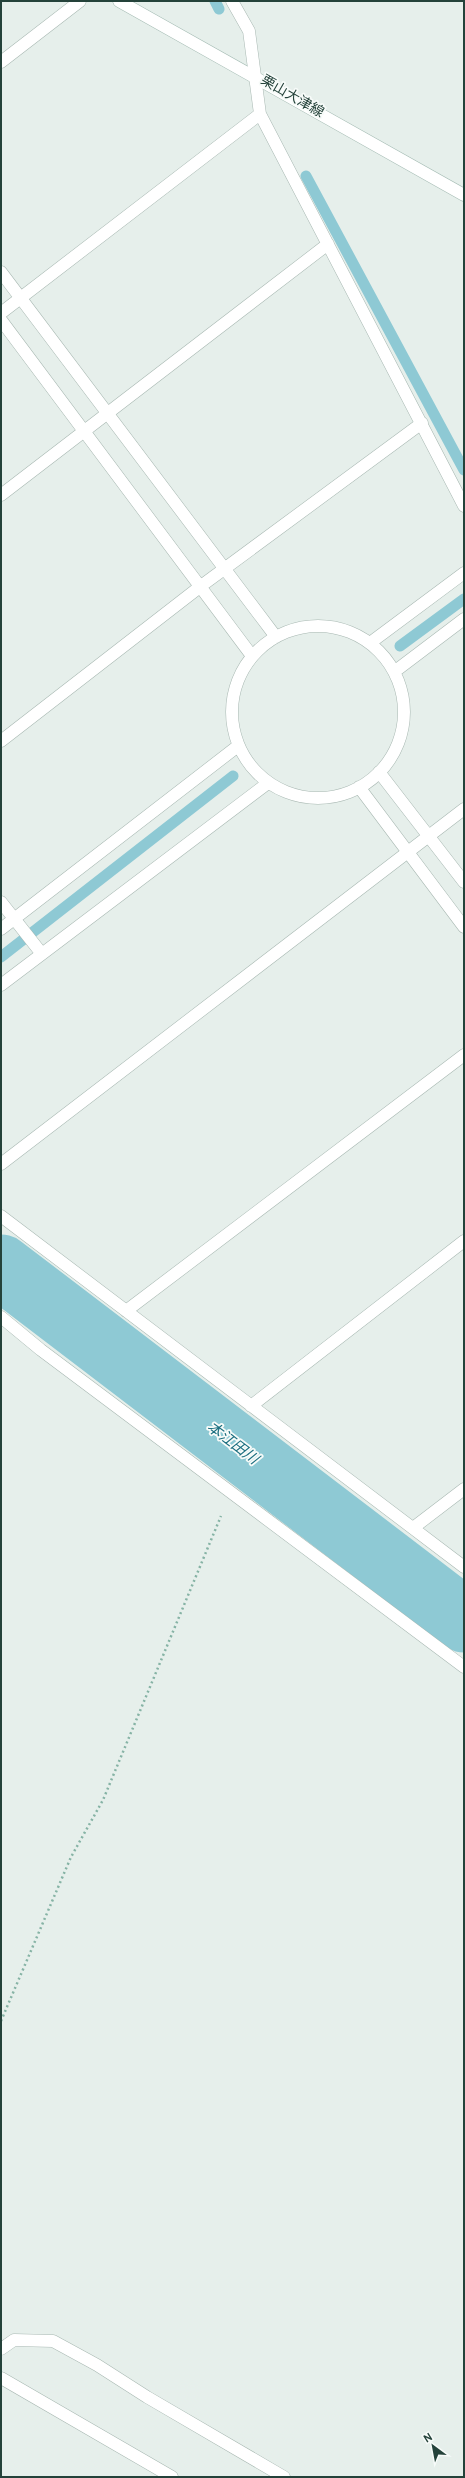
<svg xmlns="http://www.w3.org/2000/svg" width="465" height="2478" viewBox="0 0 465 2478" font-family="Overpass,'Noto Sans JP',sans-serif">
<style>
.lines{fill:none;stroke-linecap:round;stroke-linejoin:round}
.stream{stroke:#8ec9d4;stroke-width:11}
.river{stroke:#8ec9d4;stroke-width:65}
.minor-casing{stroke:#a8b8b2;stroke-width:13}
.tertiary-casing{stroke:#a8b8b2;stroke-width:13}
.secondary-casing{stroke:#a4bbb3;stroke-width:13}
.path{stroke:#86b3a5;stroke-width:2.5;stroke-dasharray:2 3;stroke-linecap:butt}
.minor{stroke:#fff;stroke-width:12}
.tertiary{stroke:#fff;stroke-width:12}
.secondary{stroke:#fff;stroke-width:12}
.labels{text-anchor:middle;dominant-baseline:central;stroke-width:3.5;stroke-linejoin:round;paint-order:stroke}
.street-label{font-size:14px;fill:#24423a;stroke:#f7fbf9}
.water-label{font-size:15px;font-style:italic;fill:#1c6f80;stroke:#f7fbf9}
</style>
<rect width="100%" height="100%" fill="#e6efeb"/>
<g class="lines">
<path class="stream" d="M215,1l4,8
M306,176l158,294
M400,646l64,-47
M1,957l232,-181"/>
<path class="river" d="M1,1267l463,353"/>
<defs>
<path id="minor" d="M232,1l17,30 11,83 204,392
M1,62l79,-61
M1,272l275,365
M1,313l259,-199
M1,320l251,336
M1,495l327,-251
M232 712a86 86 0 1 1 172 0a86 86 0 1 1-172 0Z
M370,643l94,-70
M394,672l70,-53
M1,741l200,-155 221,-163
M379,772l85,110
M359,787l105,140
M1,902l41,52
M1,929l237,-183
M1,985l267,-202
M1,1164l463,-355
M1,1216l463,351
M126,1311l338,-256
M1,1317l40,33 423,317
M251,1406l213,-165
M413,1528l51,-39
M1,2349l13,-9 39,1 44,24 50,32 137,80"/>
<path id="tertiary" d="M1,2378l171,99"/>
<path id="secondary" d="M119,1l345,194"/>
</defs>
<use href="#minor" class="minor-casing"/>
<use href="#tertiary" class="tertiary-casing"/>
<use href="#secondary" class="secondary-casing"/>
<path class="path" d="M1,2021l70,-164 32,-57 118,-284"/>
<use href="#minor" class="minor"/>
<use href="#tertiary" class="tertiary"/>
<use href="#secondary" class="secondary"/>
</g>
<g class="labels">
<g class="street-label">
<text transform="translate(292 97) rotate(30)">栗山大津線</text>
</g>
<g class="water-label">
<text transform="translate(232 1444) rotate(37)">本江田川</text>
</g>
</g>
<rect width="465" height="2478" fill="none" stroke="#24423a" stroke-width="4"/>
<g transform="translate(433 2446) rotate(328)" stroke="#f7fbf9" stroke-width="3" paint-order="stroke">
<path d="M0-3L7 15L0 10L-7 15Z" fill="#24423a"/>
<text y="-6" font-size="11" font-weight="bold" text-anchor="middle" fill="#24423a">N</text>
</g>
</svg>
